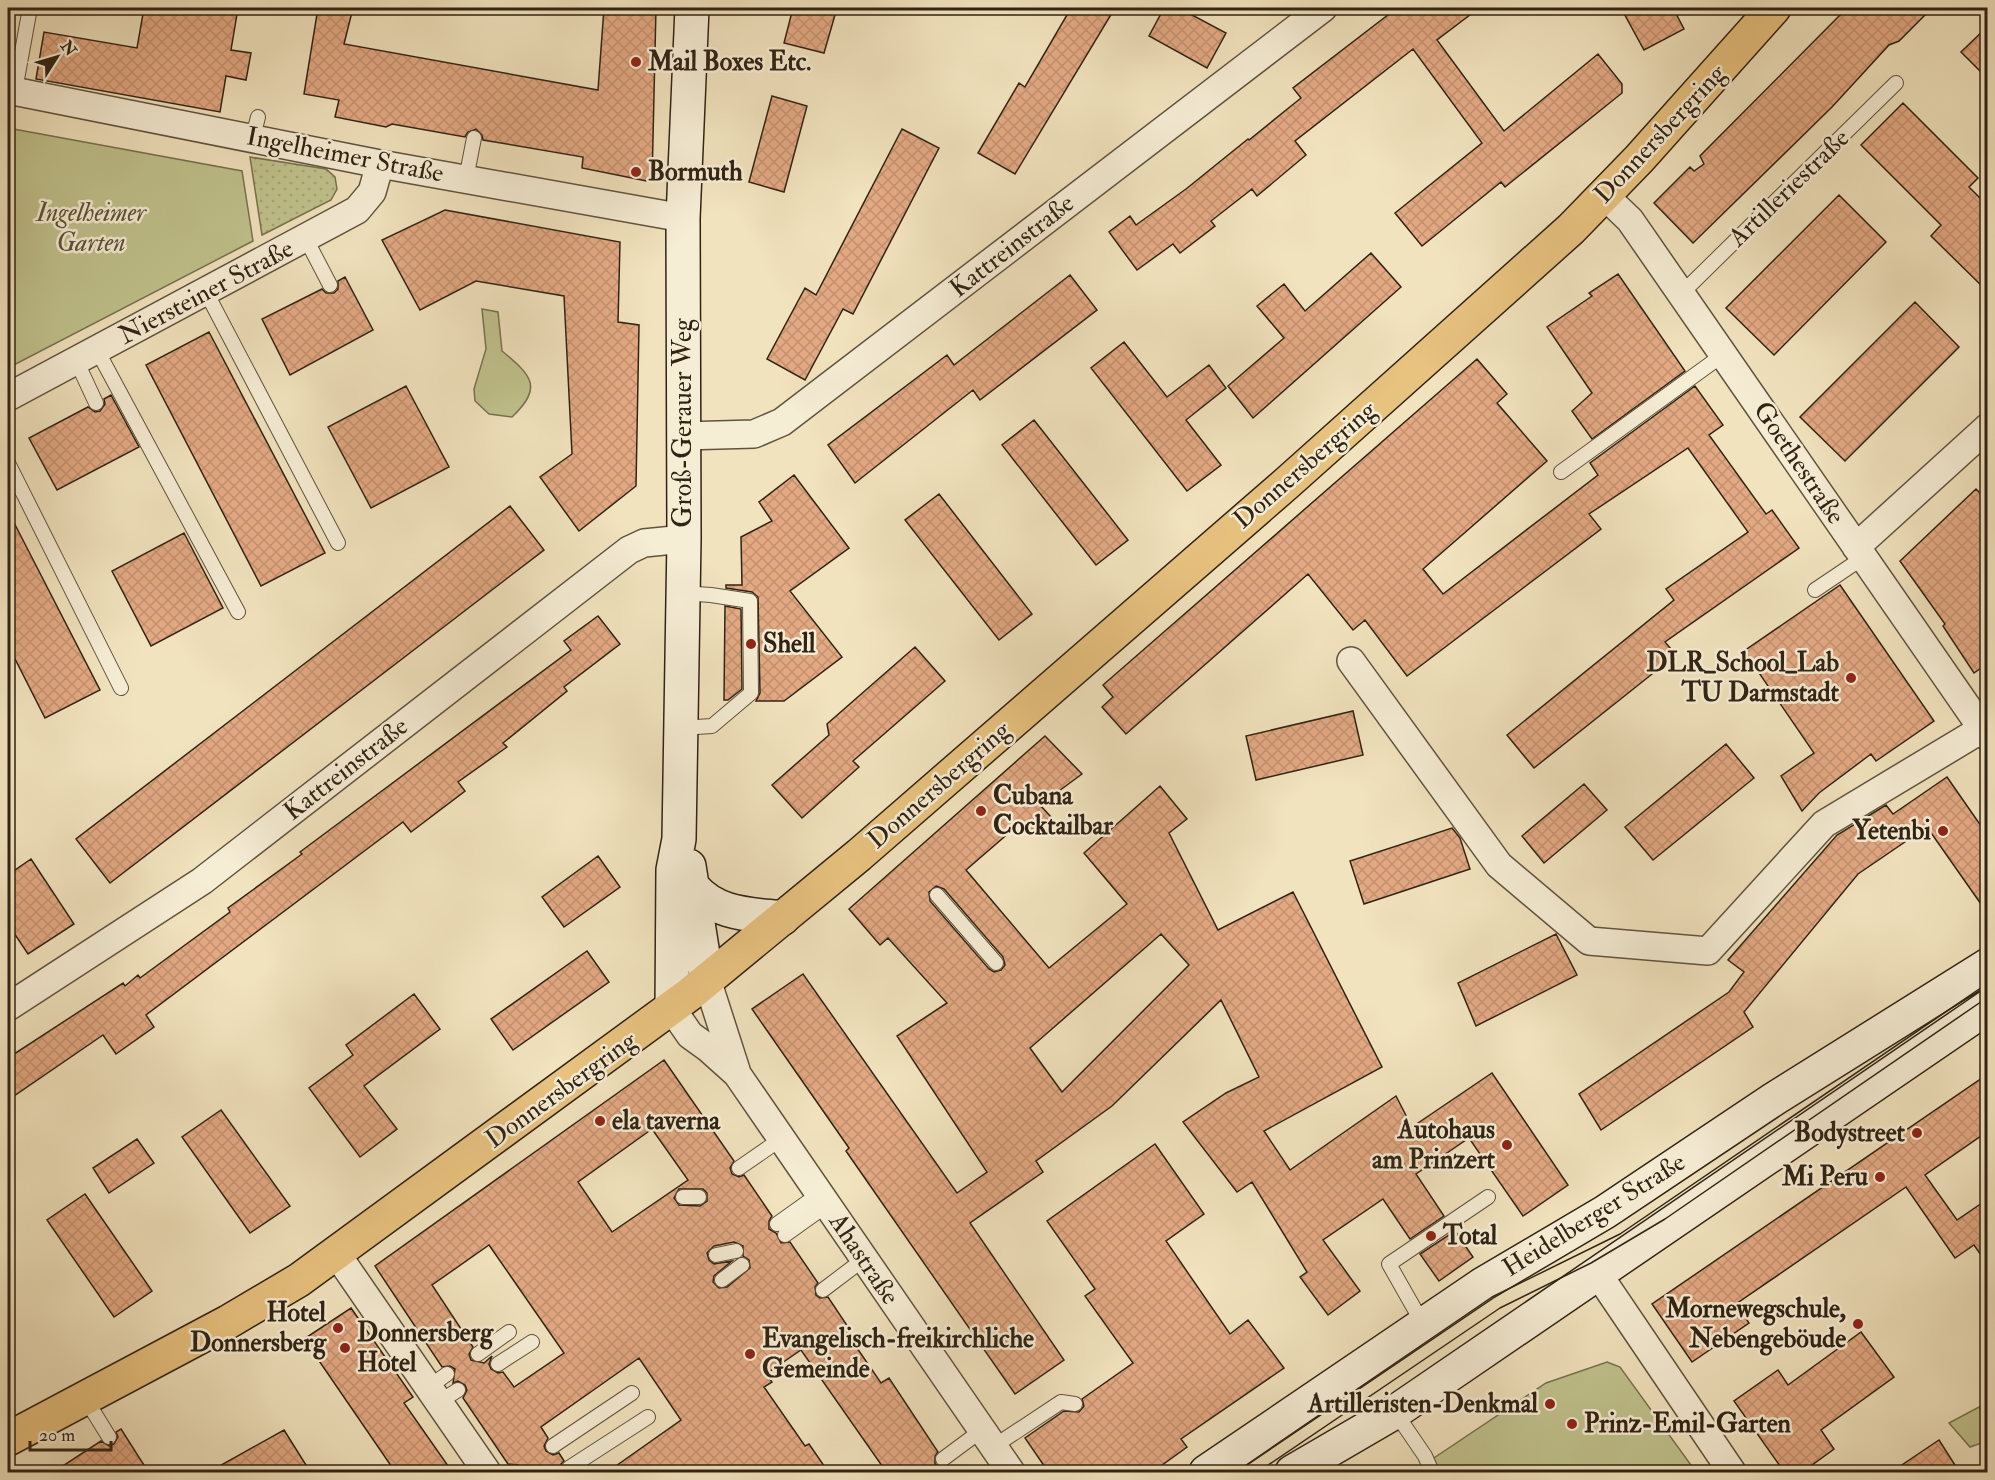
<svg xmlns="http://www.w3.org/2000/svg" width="1995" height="1480" viewBox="0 0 1995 1480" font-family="'IM FELL Double Pica',serif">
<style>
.grass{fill:url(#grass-dots);stroke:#787250;stroke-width:1.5}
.green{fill:#c0c28d;stroke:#787250;stroke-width:1.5}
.building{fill:url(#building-cross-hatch);stroke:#302314;stroke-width:1.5;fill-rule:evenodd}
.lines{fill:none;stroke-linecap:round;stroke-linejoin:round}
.service-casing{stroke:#60533e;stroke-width:16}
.minor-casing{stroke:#60533e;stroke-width:30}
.secondary-casing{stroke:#302314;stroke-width:36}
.primary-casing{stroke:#302314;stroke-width:36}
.service{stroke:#f6edd5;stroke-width:14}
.minor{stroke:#f6edd5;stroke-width:27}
.secondary{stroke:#f6edd5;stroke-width:33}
.primary{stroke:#e8c27f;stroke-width:33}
.tram{stroke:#302314;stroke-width:1.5}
.poi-dot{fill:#8f2418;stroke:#f6edd5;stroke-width:2}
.labels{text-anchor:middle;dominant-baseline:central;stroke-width:5;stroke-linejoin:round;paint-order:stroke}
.poi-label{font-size:26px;font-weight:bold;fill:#302314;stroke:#f6edd5;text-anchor:start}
.street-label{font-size:26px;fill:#302314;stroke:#f6edd5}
.park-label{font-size:26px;font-style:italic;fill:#5b5338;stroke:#f6edd5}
</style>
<defs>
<pattern id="grass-dots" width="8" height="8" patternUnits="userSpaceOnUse" patternTransform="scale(1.5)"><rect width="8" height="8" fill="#c0c28d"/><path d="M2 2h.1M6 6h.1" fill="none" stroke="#a5a679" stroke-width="1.8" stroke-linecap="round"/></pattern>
<pattern id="building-cross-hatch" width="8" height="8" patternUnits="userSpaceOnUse" patternTransform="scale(1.5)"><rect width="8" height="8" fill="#e3a983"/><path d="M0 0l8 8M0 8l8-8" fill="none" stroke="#c39170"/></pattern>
</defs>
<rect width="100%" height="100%" fill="#f1e3be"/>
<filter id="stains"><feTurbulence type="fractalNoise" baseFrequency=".00333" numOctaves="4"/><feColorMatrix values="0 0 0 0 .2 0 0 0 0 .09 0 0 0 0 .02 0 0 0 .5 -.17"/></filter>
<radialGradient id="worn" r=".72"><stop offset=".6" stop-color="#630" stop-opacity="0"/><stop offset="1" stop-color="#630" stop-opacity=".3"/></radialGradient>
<path class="grass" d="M250,157l76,12 9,8 2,12 -6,11 -69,35z"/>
<path class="green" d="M8,128l234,43 11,70 -245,127z
M482,309l16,3 4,39c29,24 42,36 10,66l-23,-3 -14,-13 -1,-12 12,-40z
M1607,1362l13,5 76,105h-283l133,-89z
M1979,1407l8,13v21l-17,6 -21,-24z"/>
<path class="building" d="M144,8h94l-7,42 20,3 -5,27 -20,-4 -6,36 -184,-33 8,-47 93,16z
M318,8h35l-9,36 254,46 6,-82h52l-4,174 -70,-14 1,-11 -100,-17 -1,-5 -6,-6 -8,3 -3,5 -73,-13 -6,3 -51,-10 4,-17 -35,-6z
M793,8h44l-13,45 -40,-10z
M1071,8h44l-100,166 -37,-21 41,-70 6,4z
M1164,8h15l47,25 -19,35 -58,-32z
M1397,8h82l-42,32 67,91 94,-77 24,30v9l-117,94 -4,-5 -79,64 -27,-33 87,-70 -69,-94 -118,92 11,14 -49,41 -5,-7 -41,32 4,5 -35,27 -7,-9 -36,26 -28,-38 21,-16 6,9 50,-36 62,-50 1,1 52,-42 -8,-10z
M1621,8h52l11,21 -40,21z
M1847,8h85l-33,33 -10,4 -57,62 -139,136 -39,-40 36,-36 4,4 10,-7 -4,-8z
M1988,26v53l-27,-27z
M772,96l35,10 -23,86 -35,-10z
M1903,103l75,75 -9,9 19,19v86l-57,-56 10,-11 -80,-80z
M902,129l37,19 -86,166 -10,-5 -38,71 -38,-21 38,-71 11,7z
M1839,195l47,47 -112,113 -48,-47z
M445,210l175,32 -2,80 21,3 -3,161 -57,45 -39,-54 32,-23 -8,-158 -88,-15 -56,29 -38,-70z
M1371,253l30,34 -148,131 -25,-32 56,-48 -27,-32 27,-22 21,27z
M1618,274l67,97 -93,68 -20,-28 20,-18 -45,-66 45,-31 -3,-3z
M1070,275l27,35 -117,90 -7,-10 -118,93 -27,-38 119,-90 7,10z
M345,277l28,53 -83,45 -28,-56 60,-30 4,4h8l4,-4v-8z
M1915,302l44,45 -114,114 -45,-44z
M209,332l116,221 -64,33 -115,-221z
M1124,342l43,55 42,-32 17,23 -40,32 35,45 -34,26 -96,-123z
M1477,359l30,35 -10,9 50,58 -124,108 20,25 155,-119 -8,-12 105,-77 28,39 -14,10 57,79 6,-4 27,38 -134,94 11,13 -142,113 -27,-33 167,-135 -8,-11 82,-57 -60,-84 -99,66 12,15 -194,147 -42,-56 -12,10 -45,-56 -182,160 -24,-27 11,-10 -10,-12z
M406,386l43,81 -78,41 -43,-81z
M111,395l28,52 -82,43 -28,-52 59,-31 7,5 5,-1 5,-7 -1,-5z
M1034,420l94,120 -32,25 -94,-120z
M794,475l55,73 -59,43 52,66 -58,44h-28l4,-8 -2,-96 -6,-5 -26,-4v-3h16l-1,-48 31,-16 -13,-19z
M1976,489l12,12v162l-14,10 -31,-47 2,-2 -45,-63z
M939,494l93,120 -33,26 -94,-120z
M510,506l34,44 -434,333 -34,-44z
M8,511l92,179 -55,28 -37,-73z
M184,533l39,75 -72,38 -39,-75z
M1840,585l94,136 -58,40 -5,-7 -52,39 -17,18 -21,-35 33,-23 -70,-102z
M725,606l16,3 1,80 -14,11h-4z
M598,616l22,28 -56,43 3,4 -64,52 4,4 -49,35 7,9 -54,41 -8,-10 -257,193 8,12 -38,27 -13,-19 -95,65v-42l115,-75 2,3 13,-11 2,3 90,-66 -2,-4 74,-54 -2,-2 271,-202 -7,-9z
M915,647l30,34 -92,80 6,6 -57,51 -30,-33 57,-50 -2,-11z
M1353,711l10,44 -107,25 -10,-44z
M1045,736l37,38 -42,31 11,12 -22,19 -11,-11 -52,45 83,98 78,-64 -43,-51 76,-67 27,33 -18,14 49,97 75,-38 89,175 -118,64 26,39 106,-74 16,31 80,-54 76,112 -45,31 -54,-78 -53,36 28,42 -34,23 -27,-40 -60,41 37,51 -32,24 -28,-38 7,-5 -55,-90 -15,10 -54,-70 43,-29 33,-16 -38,-77 -109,106 -76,55 7,11 -73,51 94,137 -49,34 -169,-243 3,-3 -97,-139 51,-35 154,219 30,-21 -90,-136 50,-33 -59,-65 -8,7 -31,-36zM936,886l8,3 59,68 2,8 -4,5 -7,2 -5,-3 -59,-68 -1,-9zM1161,934l28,31 -127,127 -32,-44z
M1726,744l28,34 -101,82 -28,-33z
M1947,777l41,59v78l-61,-87 -69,47 -114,138 9,15 -152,103 -22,-36 150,-102 15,-20 -16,-12 109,-125 49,-30 7,9z
M1584,784l23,26 -63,53 -22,-27z
M1452,828l8,10 10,31 -106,35 -14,-43z
M598,856l22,31 -56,40 -22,-30z
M31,859l43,65 -46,30 -20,-30v-49z
M1556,934l21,41 -101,51 -18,-43z
M587,951l22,31 -96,68 -22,-31z
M414,994l26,35 -76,57 33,43 -37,28 -51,-69 44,-33 -7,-10z
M664,1060l70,101 -4,7 2,6 7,3 5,-2 28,41 -3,5v8l7,4 5,10 9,-1 28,41 -3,4 1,8 4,3 8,-1 22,33 -4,2 35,51 8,-5 49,74 -3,4v8l5,3h8l4,6h-65l-86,-123 -35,24 6,8 -8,5 41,59 4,-2 20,29h-223l75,-53 -42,-62 -98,69 7,11 -4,8 2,5 7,4 6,-2 5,8 -3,3v9h-39l-4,-8 -10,-1 -45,-66 4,-8 -2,-5 -7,-4 -5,2 2,-14 -5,-3 -8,1 -67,-101zM652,1129l36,51 -76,52 -34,-50zM679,1189h24l4,4v8l-7,5 -21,-1 -5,-7zM734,1242l9,4v10l6,4 1,8 -23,19 -8,1 -6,-6 1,-6 18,-15 -18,3 -5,-4 -2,-7 7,-7zM489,1245l75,108 -50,34 -11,-15 -5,1 -7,-4 -2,-5 3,-8 -8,7 -13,-3 -2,-6 4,-7 -41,-62z
M1988,1074v57l-63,44 32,45 31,-21v66l-14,-20 -19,13 -49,-71 -170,117 13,19 -57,39 -40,-58z
M221,1110l69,96 -40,27 -68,-96z
M137,1139l17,24 -45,30 -16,-25z
M1155,1144l49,70 -38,27 64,93 18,-14 36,48 -103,71 6,8 -36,26h-102l-24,-35 39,-27 15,1 5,-6 -2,-7 51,-36 -48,-67 10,-7 -48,-68z
M85,1194l67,97 -38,26 -67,-97z
M1455,1231l18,26 -34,24 -19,-27z
M351,1308l62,89 -9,6 49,70h-57l-92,-134z
M1861,1332l33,45 -73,53 13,19 -33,24h-16l-51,-72 44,-31 10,15z
M121,1429l28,44h-97l49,-32 8,5 5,-2 4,-7 -2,-5z
M284,1430l27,43h-104z
M1939,1440l21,33h-70z"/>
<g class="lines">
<defs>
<path id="service" d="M15,90l15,-82
M253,137l5,-20
M466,179l8,-41
M306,239l24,46
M206,292l132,251
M1682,293l214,-210
M97,350l141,262
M76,360l20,43
M8,463l113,225
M1561,472l163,-118
M1815,590l49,-33
M681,728l31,-2 39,-33 -1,-92 -39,-6 -29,-2
M937,895l59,68
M739,1168l42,-29
M683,1197h16
M777,1224l42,-30
M785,1235l42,-30
M716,1255l20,-4
M722,1280l20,-15
M823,1290l41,-31
M1423,1324l-34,-60 99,-67
M478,1354l31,-22
M498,1364l34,-22
M429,1387l18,-13
M85,1398l24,39
M439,1402l19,-12
M1395,1412l30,44 7,16
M553,1446l79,-53
M993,1447l68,-45 14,2
M943,1459l39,-29
M569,1468l79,-51
M512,1472h1"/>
<path id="minor" d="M8,90l372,74 303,54
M1605,196l25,24 358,517
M8,397l349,-187 15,-18 8,-28
M683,436l71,-2 28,-12 541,-414
M1856,547l132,-120
M1351,661l148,204 90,76 119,10 116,-127 158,-95
M707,980l29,90
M8,1007l194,-126 427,-331 15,-7 40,-4
M672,1009l18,26 18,13 29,26 274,398
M336,1253l151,219
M1598,1274l134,198"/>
<path id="secondary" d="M689,866l18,114
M693,887c24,28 56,27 90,31
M672,1009l1,-139 6,-31 5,-300 -1,-321 9,-210
M1206,1472l277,-188 122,-72 169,-113 214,-134
M1292,1472l103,-60 593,-405"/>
<path id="primary" d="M8,1439l220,-117 71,-42 391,-286 169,-139 428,-372 284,-254 68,-70 135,-151"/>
</defs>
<use href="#service" class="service-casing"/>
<use href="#minor" class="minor-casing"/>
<use href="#secondary" class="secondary-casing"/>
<use href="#primary" class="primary-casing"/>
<use href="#service" class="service"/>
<use href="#minor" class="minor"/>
<use href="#secondary" class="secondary"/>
<use href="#primary" class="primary"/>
<path class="tram" d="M1236,1472l256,-175 128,-63 368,-251
M1258,1472l242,-164 91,-45 74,-44 323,-222"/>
</g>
<g class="poi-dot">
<circle cx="636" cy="62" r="6"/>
<circle cx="636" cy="172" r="6"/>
<circle cx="751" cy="644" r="6"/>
<circle cx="1851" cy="678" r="6"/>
<circle cx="981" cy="811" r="6"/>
<circle cx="1943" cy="831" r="6"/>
<circle cx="600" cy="1121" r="6"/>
<circle cx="1917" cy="1133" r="6"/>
<circle cx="1507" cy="1145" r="6"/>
<circle cx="1880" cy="1177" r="6"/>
<circle cx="1431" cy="1236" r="6"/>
<circle cx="1858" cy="1324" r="6"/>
<circle cx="338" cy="1328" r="6"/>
<circle cx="345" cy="1348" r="6"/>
<circle cx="750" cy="1354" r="6"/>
<circle cx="1550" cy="1404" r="6"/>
<circle cx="1572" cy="1424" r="6"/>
</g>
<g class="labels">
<g class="poi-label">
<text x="648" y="62">Mail Boxes Etc.</text>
<text x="648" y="172">Bormuth</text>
<text x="763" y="644">Shell</text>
<text x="1839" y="663" text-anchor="end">DLR_School_Lab<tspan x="1839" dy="30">TU Darmstadt</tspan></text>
<text x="993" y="796">Cubana<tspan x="993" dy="30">Cocktailbar</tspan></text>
<text x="1931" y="831" text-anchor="end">Yetenbi</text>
<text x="612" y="1121">ela taverna</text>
<text x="1495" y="1130" text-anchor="end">Autohaus<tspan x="1495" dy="30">am Prinzert</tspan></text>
<text x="1905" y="1133" text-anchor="end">Bodystreet</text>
<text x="1868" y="1177" text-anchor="end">Mi Peru</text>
<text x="1443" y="1236">Total</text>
<text x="1846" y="1309" text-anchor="end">Mornewegschule,<tspan x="1846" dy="30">Nebengeböude</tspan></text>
<text x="326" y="1313" text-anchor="end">Hotel<tspan x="326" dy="30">Donnersberg</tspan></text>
<text x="357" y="1333">Donnersberg<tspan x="357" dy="30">Hotel</tspan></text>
<text x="762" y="1339">Evangelisch-freikirchliche<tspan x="762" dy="30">Gemeinde</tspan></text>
<text x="1538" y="1404" text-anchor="end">Artilleristen-Denkmal</text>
<text x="1584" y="1424">Prinz-Emil-Garten</text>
</g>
<g class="street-label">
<text transform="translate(1660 134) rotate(-47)">Donnersbergring</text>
<text transform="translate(345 155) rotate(11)">Ingelheimer Straße</text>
<text transform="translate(1789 188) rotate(-44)">Artilleriestraße</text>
<text transform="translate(1012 246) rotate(-38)">Kattreinstraße</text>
<text transform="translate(206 292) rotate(-28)">Niersteiner Straße</text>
<text transform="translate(683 423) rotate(-90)">Groß-Gerauer Weg</text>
<text transform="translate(1799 463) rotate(56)">Goethestraße</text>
<text transform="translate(1305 465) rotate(-41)">Donnersbergring</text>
<text transform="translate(346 769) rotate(-38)">Kattreinstraße</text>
<text transform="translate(939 785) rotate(-41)">Donnersbergring</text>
<text transform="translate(561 1090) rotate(-36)">Donnersbergring</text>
<text transform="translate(1594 1215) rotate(-32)">Heidelberger Straße</text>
<text transform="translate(864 1259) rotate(56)">Ahastraße</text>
</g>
<g class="park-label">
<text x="91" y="213">Ingelheimer<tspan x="91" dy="30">Garten</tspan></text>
</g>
</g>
<rect width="1995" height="1480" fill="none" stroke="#f1e3be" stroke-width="30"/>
<rect x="9" y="9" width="1977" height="1462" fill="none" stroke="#302314" stroke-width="3"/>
<rect x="15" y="15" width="1965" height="1450" fill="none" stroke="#302314" stroke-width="1.5"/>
<g transform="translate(57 57) rotate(53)" stroke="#f6edd5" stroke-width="4.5" paint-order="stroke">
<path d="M0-4.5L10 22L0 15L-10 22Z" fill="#302314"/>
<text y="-9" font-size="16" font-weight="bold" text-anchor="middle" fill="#302314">N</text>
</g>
<path d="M30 1441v9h81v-9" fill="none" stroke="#302314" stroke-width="3"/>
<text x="39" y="1441" font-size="18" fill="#302314" stroke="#f6edd5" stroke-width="4.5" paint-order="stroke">20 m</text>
<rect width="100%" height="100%" filter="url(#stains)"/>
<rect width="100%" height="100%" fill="url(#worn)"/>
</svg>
